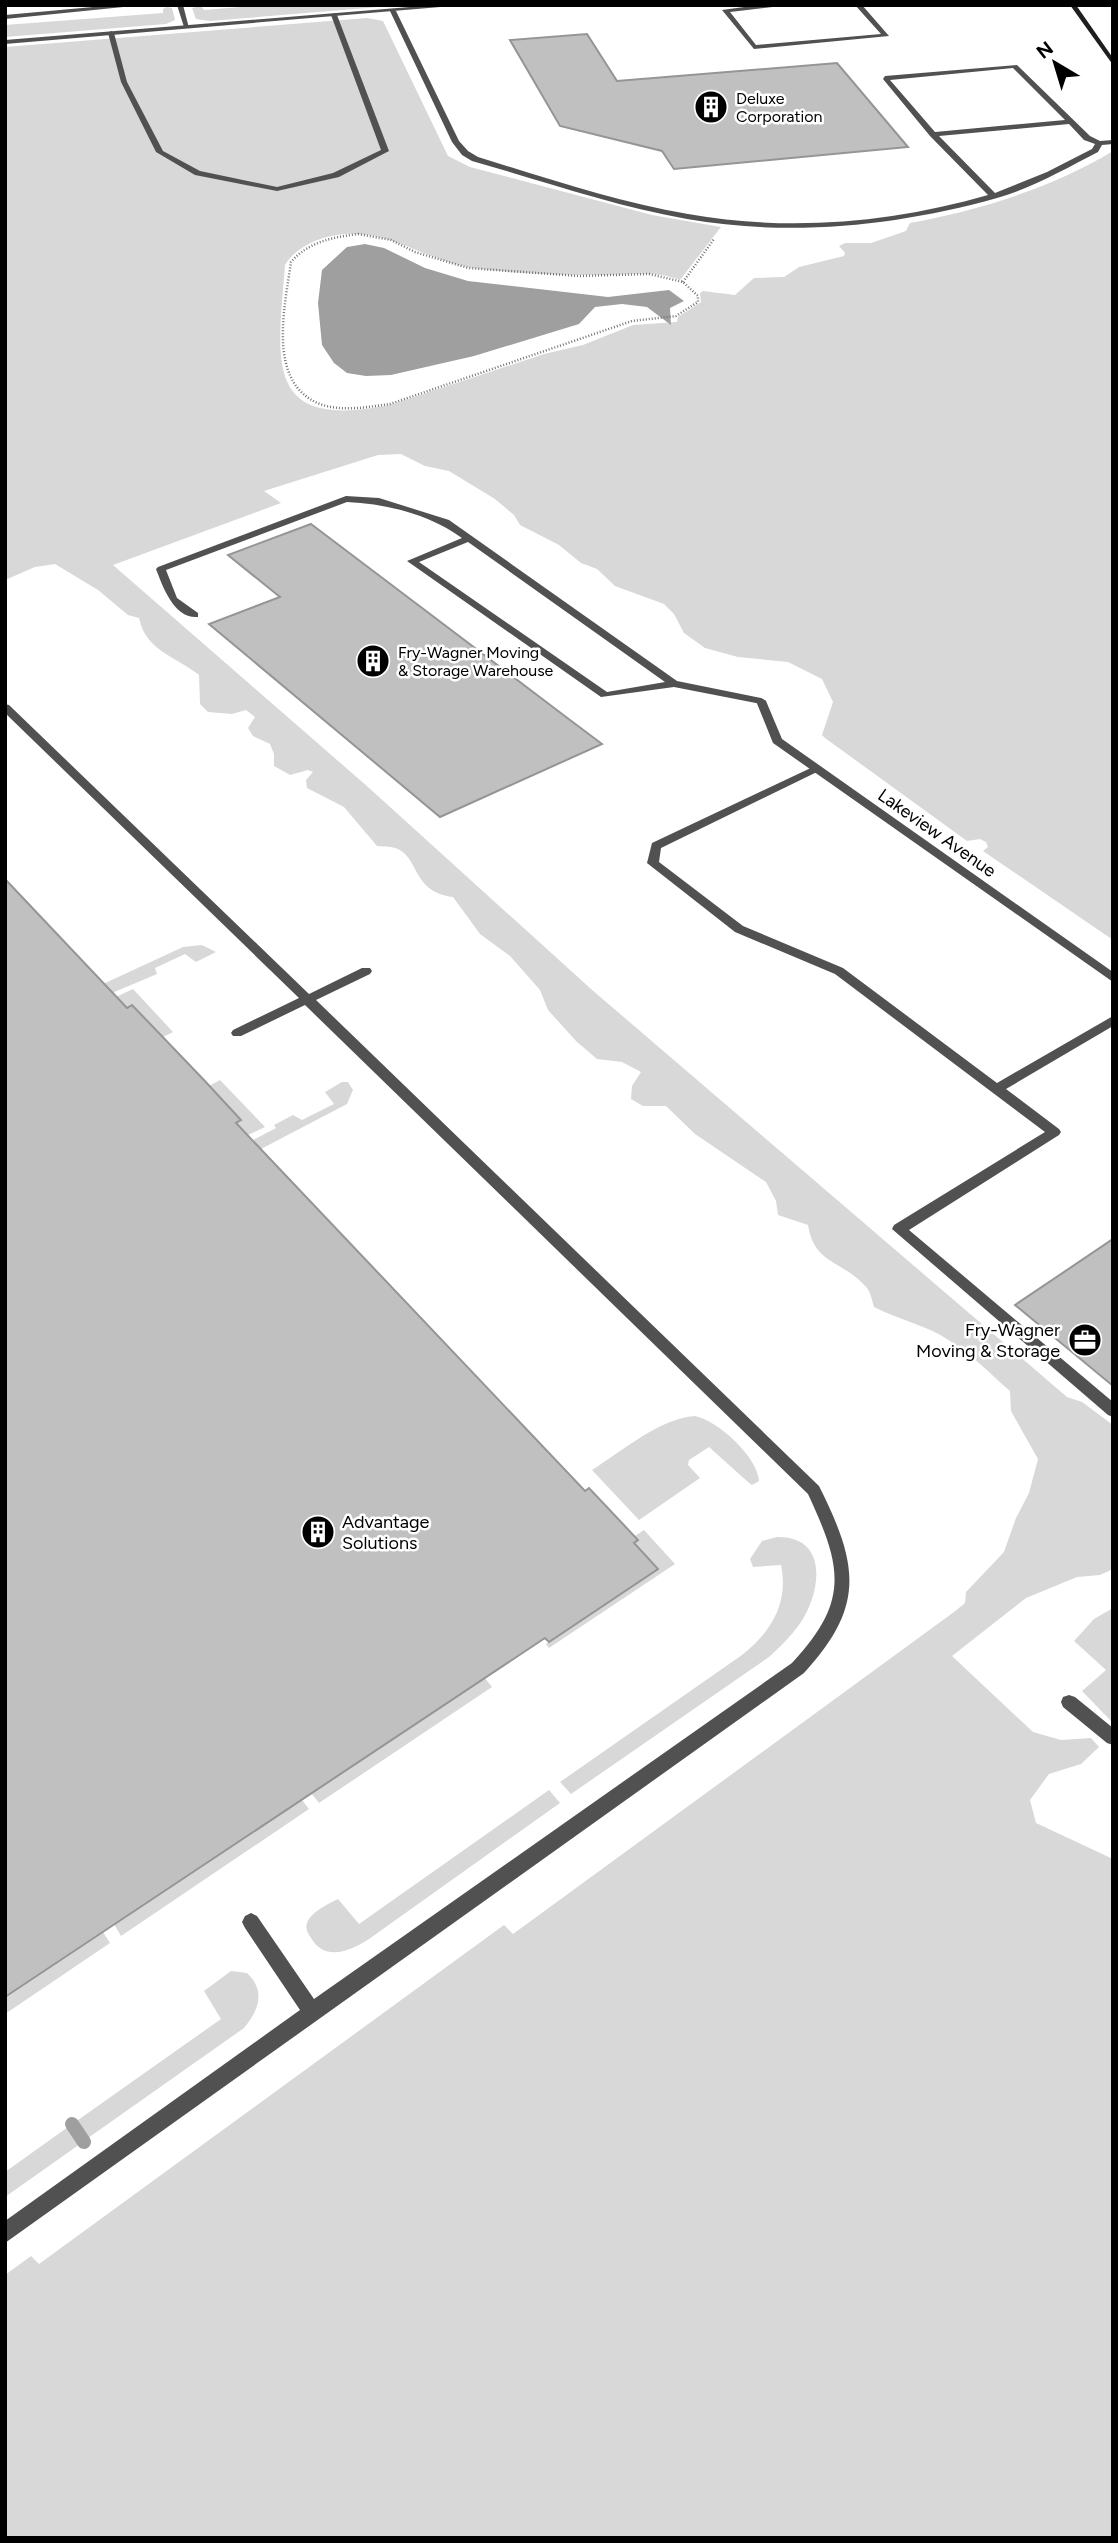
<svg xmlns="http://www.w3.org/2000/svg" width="1118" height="2543" viewBox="0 0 1118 2543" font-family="Figtree,sans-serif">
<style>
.green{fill:#d8d8d8}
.water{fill:#9f9f9f}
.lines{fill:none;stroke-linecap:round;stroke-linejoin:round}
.stream{stroke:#9f9f9f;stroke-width:14}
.building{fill:#c0c0c0;stroke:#959595;stroke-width:2}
.path{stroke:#737373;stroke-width:2.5;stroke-dasharray:1 2;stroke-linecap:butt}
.lane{fill:#515151;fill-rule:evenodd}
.street{fill:#515151;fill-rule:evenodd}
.secondary{fill:#1e1e1e;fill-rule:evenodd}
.labels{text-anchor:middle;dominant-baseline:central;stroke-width:5;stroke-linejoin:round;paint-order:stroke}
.far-poi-label{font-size:16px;fill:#000;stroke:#fff;text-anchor:start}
.street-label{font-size:18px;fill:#000;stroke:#fff}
.poi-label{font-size:18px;fill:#000;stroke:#fff;text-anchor:end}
</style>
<rect width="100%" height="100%" fill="#fff"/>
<path class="green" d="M267,5h136l-193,16 -14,-2 -4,-11 9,-2 3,4z
M167,7l5,1 3,12 -9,4 -161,13v-12l158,-12v-4z
M367,18l16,3 65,135 22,11 182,48 69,12 -41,53c-26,-10 -52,-5 -79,-5 -43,0 -86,-1 -128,-7 -45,-7 -82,-37 -128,-34 -21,1 -49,12 -60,31 -7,95 -24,168 108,139l151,-50 39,-9 50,-20 44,-3 1,-5 23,-15 -1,-9 3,-2 32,4 19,-17 30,-1 15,-10 45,-11 1,-3 -6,-7 6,-3h26l35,-12 4,-8c70,-13 142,-35 203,-72v789l-130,-89 5,-4 -2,-5 -6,-3 -13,2 -142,-103 -3,-3 11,-33 -11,-23 -34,-17 -50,-5 -33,-9 -21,-15 -10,-19 -10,-10 -49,-18 -18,-17 -16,-6 -22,-18 -39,-20 -6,-10 -19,-16 -46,-28 -24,-5 -24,-12 -23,1 -114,36 17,12 -168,62 255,222 223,202 476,408 15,5 31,23v144l-13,6 -23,2 -51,21 -74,58 81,76 28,8 30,-2 8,9 -18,17 -32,10 -19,26 6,23 77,36v679h-1108v-263l26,-19 8,8 465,-339 9,9 441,-322 11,-9 1,-11 38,-40 12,-34 13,-25 9,-34 -27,-48 -1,-20c-19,-16 -38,-37 -60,-50 -23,-16 -51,-21 -76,-34 -2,-6 -3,-15 -8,-20 -23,-27 -52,-22 -58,-62l-30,-10 -2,-14 -10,-19 -71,-48 -29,-28h-23l-12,-7 1,-13 9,-14 -19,-10 -25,-3 -21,-18 -28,-31 -8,-20 -30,-34 -30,-22 -27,-37c-42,-5 -33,-41 -58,-49 -5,-2 -12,-1 -18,-2l-33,-39 -37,-19 -1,-8 7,-8 -5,-2 -18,5 -16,-9v-12l-4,-10 -17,-8 -5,-8 7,-11 -9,-7 -14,4 -24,-2 -8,-8 -1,-29c-24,-19 -53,-24 -60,-57l-11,-3 -30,-25 -43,-26 -20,3 -30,13v-533z
M202,945l14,7 -20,10 -11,-8 -30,14 2,6 -45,19 -9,-9 80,-37z
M133,989l40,43 -10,5 -30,-32 -7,3 -10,-11z
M220,1080l45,47 -17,8 -12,-12 5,-4 -32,-33z
M342,1082h6l5,8 -6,14 -86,45 -8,-9 23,-12 -2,-3 19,-10 9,5 32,-16 -9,-12z
M695,1416c22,4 63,41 64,65l-7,4 -4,-3 -39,-35 -20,13 -1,5 12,13 -61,42 -47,-50c29,-18 68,-52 103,-54z
M644,1530l31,34 -126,84 -3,-4 112,-75 -24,-26 3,-3 -2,-4z
M777,1537c53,-1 44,57 22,88 -9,12 -19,22 -30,32l-198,137 -11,-12 182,-127c29,-23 47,-52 39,-90l-28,2 -3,-8 12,-18z
M1113,1608v115l-31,-32 24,-21 -32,-29 20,-22z
M485,1678l7,9 -173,116 -8,-10z
M549,1790l11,13 -191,136c-19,12 -44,23 -58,-1 -3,-5 -6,-9 -4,-15 4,-11 21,-19 31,-24l21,25z
M302,1800l7,9 -188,127 -7,-12z
M103,1932l7,11 -105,71v-17z
M231,1971l16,2c19,18 12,37 -3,55l-156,110 -10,-18 143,-101 -17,-28z
M68,2127l12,17 -75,53v-25z"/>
<path class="water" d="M365,244l19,4 41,20 43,13 140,16 61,-7 15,11 -14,7 1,17 -24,-18 -25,-3 -27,3 -16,17 -105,32 -83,19 -25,1 -19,-3 -13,-10 -12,-18 -4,-42 4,-33 25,-23z"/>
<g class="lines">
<path class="stream" d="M72,2124l12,18"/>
</g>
<path class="building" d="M587,34l30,47 220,-18 71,84 -234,22 -12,-18 -102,-25 -50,-86z
M311,524l259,196 32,24 -162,73 -231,-193 71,-27 -52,-42z
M5,879l122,129 5,-3 71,74 38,41 -5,3 349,368 4,-3 49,52 -4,3 24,26 -109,73 -4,-4 -540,359z
M1113,1239v147l-98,-81z"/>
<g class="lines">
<path class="path" d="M358,234l33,6 24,12 53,16 111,8 70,-2 34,8 15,14v6l-22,14 -44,5 -242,83c-22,3 -49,8 -70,0 -54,-21 -35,-98 -29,-142 17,-20 42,-25 67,-28z
M683,282l31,-43"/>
<path class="lane" d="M115,5h28l-138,14v-4z
M177,5h6l6,23 -5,-1z
M759,5h30l-59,7 26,33 125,-11 -26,-29h7l27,31 -135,13 -32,-39z
M393,9l3,2 63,130 9,10 10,6c69,21 139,45 210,57 100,18 203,9 300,-19l-58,-59 -47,-57 2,-3 132,-11 73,71 10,5 13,-1v4l-11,1 -4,7c-33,17 -66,36 -101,46 -100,28 -207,39 -310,21 -73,-13 -144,-38 -215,-58l-10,-6 -10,-13 -62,-131zM1013,68l52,52 -130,12 -45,-52zM1069,124l15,16 11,4 -3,5 -45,23 -52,21 -56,-57z
M334,13l3,2 52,136 -50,26 -62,14 -82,-16 -39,-23 -35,-70 -13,-49 3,-2 3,2 13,49 36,69 37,20 77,16 56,-14 48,-23 -50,-135z
M346,496l33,2 70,22 228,161 84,17 5,3 -5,3 -87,-17 -73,10 -194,-136 55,-23c-33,-24 -75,-34 -115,-36l-181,68 11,28 21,15v4c-24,2 -35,-30 -42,-48l2,-2zM468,542l197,140 -58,10 -188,-130z
M5,704l4,1 300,289 53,-26h8l2,3 -2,3 -54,26 503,486c39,78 47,120 -15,187l-799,570v-22l295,-211 -55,-82 -3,-6 3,-6 6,-3 6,3 57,83 478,-336c58,-62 50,-96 16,-169l-503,-489 -64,31h-8l-2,-3 2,-3 66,-32 -294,-285z
M815,766l6,3 -2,2 -158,77 -2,14 84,64 100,42 154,115 116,-67v10l-107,63 53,40 2,3 -2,3 -150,95 204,172v15l-5,-2 -216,-186 2,-4 151,-93 -210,-158 -100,-42 -88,-69 5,-20z
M1069,1695l6,2 38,31v17l-6,-2 -44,-36 -2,-5 2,-5z"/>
<path class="street" d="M434,5h30l-459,39v-4z
M761,698l5,3 16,38 331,233v10l-340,-239 -17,-42z"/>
<path class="secondary" d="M1070,5h6l37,53v7z"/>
</g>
<defs>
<symbol id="building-disc" viewBox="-11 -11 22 22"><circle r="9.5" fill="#000" stroke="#fff"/><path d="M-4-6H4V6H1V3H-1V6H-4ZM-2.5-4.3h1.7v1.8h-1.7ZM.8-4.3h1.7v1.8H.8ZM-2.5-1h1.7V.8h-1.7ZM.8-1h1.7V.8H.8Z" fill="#fff"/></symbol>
<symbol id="office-disc" viewBox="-11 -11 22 22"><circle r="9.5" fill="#000" stroke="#fff"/><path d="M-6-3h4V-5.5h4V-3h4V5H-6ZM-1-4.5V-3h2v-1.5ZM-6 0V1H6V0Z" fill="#fff"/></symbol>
</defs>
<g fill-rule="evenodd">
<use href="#building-disc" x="692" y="88" width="38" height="38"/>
<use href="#building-disc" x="354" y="642" width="38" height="38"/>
<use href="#office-disc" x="1066" y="1321" width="38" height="38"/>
<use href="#building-disc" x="299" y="1513" width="38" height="38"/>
</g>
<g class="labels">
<g class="far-poi-label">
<text x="736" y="98">Deluxe<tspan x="736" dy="18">Corporation</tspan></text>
<text x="398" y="652">Fry-Wagner Moving<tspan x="398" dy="18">&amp; Storage Warehouse</tspan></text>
</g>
<g class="street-label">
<text transform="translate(937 833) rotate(35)">Lakeview Avenue</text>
</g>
<g class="poi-label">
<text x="1060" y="1330">Fry-Wagner<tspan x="1060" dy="21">Moving &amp; Storage</tspan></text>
<text x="342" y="1522" text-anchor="start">Advantage<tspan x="342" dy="21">Solutions</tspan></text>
</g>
</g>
<rect width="1118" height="2543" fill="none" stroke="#000000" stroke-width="14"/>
<g transform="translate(1055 63) rotate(322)" stroke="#ffffff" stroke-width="5" paint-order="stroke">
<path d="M0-5L12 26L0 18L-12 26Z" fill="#000000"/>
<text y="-10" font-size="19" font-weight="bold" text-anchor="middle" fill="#000000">N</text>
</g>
</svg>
